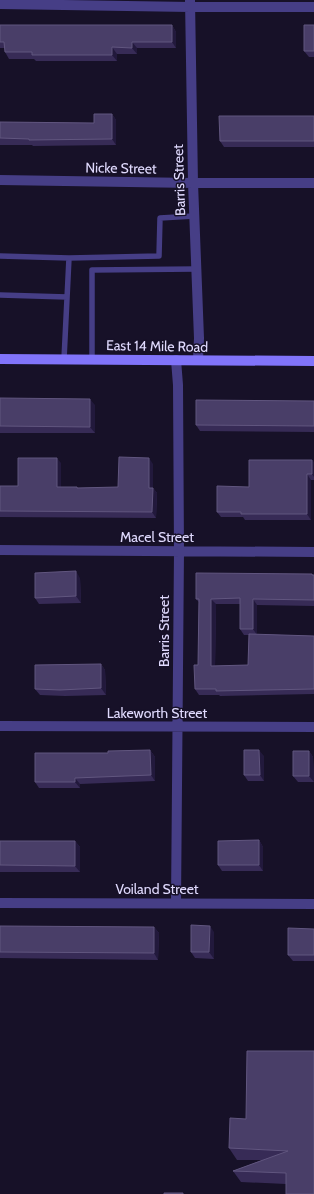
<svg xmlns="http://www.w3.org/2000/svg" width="314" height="1194" viewBox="0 0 314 1194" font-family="Cabin,sans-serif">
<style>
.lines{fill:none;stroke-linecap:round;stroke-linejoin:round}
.lane{stroke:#463e86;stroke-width:5.5}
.street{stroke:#463e86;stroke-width:10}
.secondary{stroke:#8174fa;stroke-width:10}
.wall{fill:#372b56;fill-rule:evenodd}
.shaded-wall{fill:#22193c}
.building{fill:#493e68;stroke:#61567f}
.labels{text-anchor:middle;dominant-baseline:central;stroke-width:3;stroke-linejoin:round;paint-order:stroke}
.street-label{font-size:14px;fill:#e0dafe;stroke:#171128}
</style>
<rect width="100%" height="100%" fill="#171128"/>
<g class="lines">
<path class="lane" d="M0,256l69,2
M0,295l67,2
M64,359l5,-101 90,-2 1,-38 34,-2
M92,359v-89l104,-1"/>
<path class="street" d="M190,0l3,183 6,155 -1,22
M0,4l190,3h124
M0,180l193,3h121
M0,550l314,2
M0,726l314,1
M0,903l314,1
M176,903l3,-352 -1,-166 -2,-25"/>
<path class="secondary" d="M0,359l314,2"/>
</g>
<path class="wall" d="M0,25h172l4,7v16h-39v6h-20v7h-81l-2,-2h-25l-4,-7v-4h-5z
M314,25v32h-5l-5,-6z
M112,114l4,6v25l-83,1 -1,-1h-32v-23l94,1z
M314,116v31h-90l-4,-6z
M0,398l95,7v28h-95z
M314,401v31l-114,-1 -4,-6z
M314,462v18h-3v40h-66l-2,-3h-22l-4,-5 32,-25z
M61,463v24h16l1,1 40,-1 35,-23v24l4,5 -1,25 -156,-1v-31h18z
M312,574l1,1h1v31l-57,-1v29l57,2v58l-94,2 -1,-1h-20l-4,-6 3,-24 1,-63 -3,-3zM216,604h24v25l4,6h5l-1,30 -33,1z
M80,578l1,25 -42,1 -4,-6z
M101,664l4,6 1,25 -41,1 -25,-1 -5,-6z
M150,750l5,7v24l-75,3v4h-41l-4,-6 73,-29z
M309,751l4,6 1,25h-16l-5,-6z
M264,756v25h-16l-4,-6z
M259,840l4,7v24h-41l-4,-6z
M0,841h75l5,6v25h-80z
M0,926l154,1 5,6 -1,27 -158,-2z
M314,929v32h-21l-5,-6z
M214,932v27l-19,-1 -4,-6z
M314,1051l-28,133 -45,-2 -8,-11 29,-11h-25l-8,-12 17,-29z"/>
<path class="shaded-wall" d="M172,25l4,7v16l-4,-6z
M132,42l5,6v6l-5,-6z
M112,47l5,7v7l-5,-6z
M112,114l4,6v25l-4,-6z
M90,399l5,6v28l-5,-6z
M57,458l4,5v30l-4,-6z
M149,458l4,6v24l4,5 -1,25 -4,-6 -3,-24z
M312,460l2,2v15l-2,-3z
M307,474l4,6v40l-4,-6z
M76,571l4,7 1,25 -5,-7z
M211,599l5,5 -1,68 -4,-6z
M253,599l4,6v30l-4,-6z
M101,664l4,6 1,25 -5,-7z
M150,750l5,7v24l-4,-6z
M259,750l5,6v25l-4,-6z
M309,751l4,6 1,25 -5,-6z
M75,778l5,6v4l-5,-6z
M259,840l4,7v24l-4,-6z
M75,841l5,6v25l-5,-6z
M210,926l4,6v27l-5,-7z
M154,927l5,6 -1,27 -4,-7z"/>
<path class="building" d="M0,25h172v17h-40v6l-20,-1v8h-80v-3h-27l-1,-10h-4z
M304,25h10v26h-10z
M94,114h18v25l-83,1v-1l-29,-1v-16l94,1z
M219,116h95v25h-94z
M0,398l90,1v28l-90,-1z
M196,400l118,1v25l-118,-1z
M119,457l30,1v30h4l-1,24 -152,-1v-25h18v-28h39v29h20v1l41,-1z
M249,460h63v14h-5v40h-66v-2h-24v-26l32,1z
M76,571v25l-41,2v-25z
M196,573l116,1v1h2v25l-61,-1v30h-13v-31l-29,1v67l37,-1 1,-31 65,2v53l-98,2v-2h-21l-1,-24h4l1,-66h-3z
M101,664v24l-41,2 -25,-1v-24z
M150,750l1,25 -76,3v4h-40v-29h73v-2z
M244,750h15l1,25h-16z
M293,751h16v25h-16z
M259,840v25h-41v-24z
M0,841h75v25l-75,-1z
M191,925l19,1 -1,26h-18z
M0,926l154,1v26l-154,-1z
M288,928l26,1v26h-26z
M247,1051h67v143h-28v-21l-53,-2 55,-20 -59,-3 1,-30 16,1z
M164,1193h19v1h-19z"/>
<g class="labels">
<g class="street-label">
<text transform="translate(121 168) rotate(1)">Nicke Street</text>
<text transform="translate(179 180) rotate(-92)">Barris Street</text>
<text transform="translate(157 346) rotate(1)">East 14 Mile Road</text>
<text x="157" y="537">Macel Street</text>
<text transform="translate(164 631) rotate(-90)">Barris Street</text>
<text x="157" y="713">Lakeworth Street</text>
<text x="157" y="889">Voiland Street</text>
</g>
</g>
</svg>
